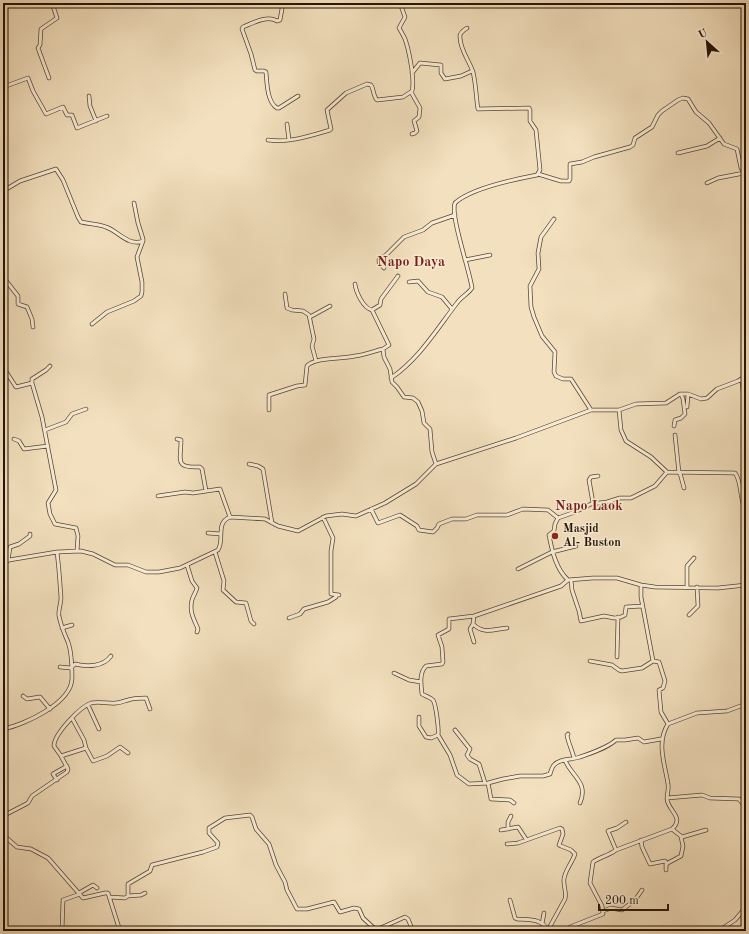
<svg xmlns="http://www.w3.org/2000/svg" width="749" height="934" viewBox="0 0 749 934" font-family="'Old Standard TT',serif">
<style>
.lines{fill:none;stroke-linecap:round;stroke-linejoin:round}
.minor-casing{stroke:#584630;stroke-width:4.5}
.minor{stroke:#f7ebd5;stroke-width:3}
.poi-dot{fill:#8f2418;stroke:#f7ebd5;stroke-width:1.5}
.labels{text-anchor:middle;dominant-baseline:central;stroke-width:3;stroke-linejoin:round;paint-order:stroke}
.poi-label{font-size:12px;font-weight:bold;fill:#251300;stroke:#f7ebd5;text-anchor:start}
.quarter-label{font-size:14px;font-weight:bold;fill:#7a1f14;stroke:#f7ebd5}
</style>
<rect width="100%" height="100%" fill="#f3e0be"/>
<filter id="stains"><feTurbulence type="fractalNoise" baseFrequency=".005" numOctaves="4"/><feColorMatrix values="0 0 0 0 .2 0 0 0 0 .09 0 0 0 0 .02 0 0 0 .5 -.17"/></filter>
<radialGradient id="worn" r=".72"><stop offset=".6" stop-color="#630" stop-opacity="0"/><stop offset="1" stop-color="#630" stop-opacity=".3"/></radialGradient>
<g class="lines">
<defs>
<path id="minor" d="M283,3l-3,17 -3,1c-10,-6 -24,2 -34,6l-1,2 9,25 4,16 2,1h7l2,1c1,11 1,30 11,36h2l19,-12
M385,3l4,1 5,-1
M3,5l9,-2
M412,73l8,-10 21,2v8l4,6 16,-3 11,-5
M49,78l-11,-30 2,-3 1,-16 16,-11 -5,-15
M3,82l3,4 22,-8 5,13 13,23 17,-7 4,8h5l5,13 30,-12
M411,92l9,16 -1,9 -5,4 3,10 -2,2 -3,1
M89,96l1,10 6,15
M287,124l2,16
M268,140c22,3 41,-4 62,-10l1,-1 -4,-19 19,-17 21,-9 4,1c3,4 2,11 6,15l26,-3 9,-6c3,-11 -3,-41 -7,-52 -2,-4 -4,-8 -6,-11l6,-11 -5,-14
M678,153l29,-7 13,-8
M538,174l23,7h8l1,-2v-15l12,-2 12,-5 36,-10 3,-2 2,-7 17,-11 6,-12 4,-4 16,-11 5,-2 5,1 8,13 13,11 15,21 13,5 4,19 3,5 2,1
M707,183l11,-5 26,-5
M3,191l17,-10 36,-12 7,11 15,37 3,5c8,2 17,2 25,5 12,4 23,20 37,14v-2l-5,-16 -4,-20
M554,219l-13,18 -3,16 1,16 -9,17 1,21 3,10 8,19 13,16 -1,20 2,4 7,3h8l20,31
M465,260l25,-5
M384,268l-5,-6v-2l7,-5 18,-18 19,-7 9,-7 23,-8
M398,276l-17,23 -1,6 -8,5 17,35 -6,4 1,8 6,12 2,13 5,5 7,10 9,1 5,4 4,9 2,12 6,6 2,23 4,12
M3,277l15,19v8l9,3 5,12 1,8
M409,282l9,-1 10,11 14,5 10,12
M355,284c1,8 8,24 17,26
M285,294l2,14 5,2 11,1 6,4 5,24 -2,7 4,15
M310,317l20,-11
M92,324l15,-12 27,-11 7,-5 1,-4v-10l-5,-25 6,-16
M3,367l13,20 16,-4 10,34 14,73 -8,13 2,11 5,10 21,4 2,8 -1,15
M391,378c28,-19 46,-49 66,-75 4,-6 11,-9 15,-15 -2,-16 -22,-73 -17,-85 15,-14 61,-24 82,-28l3,-5 -4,-40 -6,-9v-11l-1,-2 -51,1c-2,-12 -2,-25 -5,-37 -4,-12 -13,-22 -13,-35 -1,-4 4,-7 7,-9
M742,379l4,43
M32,383v-4l14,-9 4,-4
M687,407l1,-13
M269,410v-15l28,-9 8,-1 2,-19c8,-9 36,-7 48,-10 10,-1 19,-5 28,-7
M619,410l2,20 5,11 25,16 16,15 68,1c7,8 4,26 11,38
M674,426l1,-6 6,-2 4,-4 -2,-15 -2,-5
M45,430l21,-8 6,-8 14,-5
M675,435l4,38
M14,439l5,2 5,8 24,-3
M177,439l4,1c0,21 -7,28 19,27l2,2 4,22
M249,464l9,2 5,3 9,54
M667,472l-12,14 -24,12h-11l-13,4 -16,2 -16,8 -17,6 -3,6 -1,7 -5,4c3,16 7,34 19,45l25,-2h24l24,7 14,2 63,1 28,-3
M680,473l4,15
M158,496l27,-4 8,1 27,-4 10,28
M593,503l-4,-23 2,-3 7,-1
M371,509l7,14 22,-8 17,11 2,4 14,2 4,-4 2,-4 13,-5h14l11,-4h30l16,-6 25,1 10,8
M323,517l10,21 -2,13v43l8,1
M208,533l13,1
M215,552l9,29 -1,9 13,12 10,1 5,18 3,3
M3,561l54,-9 24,-1 12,3 22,11h13l18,7h13l21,-4 38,-18c7,-11 -3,-27 12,-33l35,2 13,7 20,5 28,-15 16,-2 14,2 29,-13 31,-19 20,-20 80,-26 75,-28h28l17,-6 30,-1 14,-9h8l13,5 6,-1 10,-9 21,-8 8,-5
M8,561l2,-14 9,-3 11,-8v-2
M187,565l5,16 5,7c-1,4 -4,8 -5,12 -3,12 2,19 6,29l-1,3
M518,569l34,-17 24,-6
M571,580l1,10 7,21 2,10 23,-5 10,2 7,-1 4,-2 1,-8 16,-1
M641,585v12l12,64
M687,587v-21l7,-8
M689,615l9,-9 -1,-19
M289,618l11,-4 4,-5 24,-7 8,-5v-2
M473,624c11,11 21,5 34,4
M62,628l10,-3
M474,642l-4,-13 3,-5 1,-8
M617,657l1,-40
M60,667l11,1 4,-4c12,3 28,3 36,-8
M394,673l15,7 12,2
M23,696l4,3 13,-2 10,12
M88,705l11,24
M419,717v9l7,11 5,1 7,-3 12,20 7,20 12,9 19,-1 15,-4 17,-3h23l7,-2c1,-3 2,-7 4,-9 6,-7 18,-5 26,-8 12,-4 27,-9 36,-17h9l13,-2 6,4 17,-3
M72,718l12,22 2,8
M668,724l29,-11 30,-2 19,-7
M3,729c21,-4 69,-26 69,-51 0,-9 -1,-28 -4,-36 -4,-9 -7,-16 -9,-26 -1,-6 2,-12 2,-18 -1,-15 -2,-31 -4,-46
M455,730l15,19 -3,6 3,4 9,5 6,19
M568,734l-1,1c1,7 5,15 7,23
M438,735c1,-5 -2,-31 -5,-35 -3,-3 -8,-4 -11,-6 -1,-10 -3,-21 4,-28l16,-2 1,-2 -1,-15 -4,-12 11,-6v-10l25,-3 87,-30 7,-6
M61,756l-7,-10c0,-12 26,-39 37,-43 9,-2 17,1 25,0 4,0 8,-2 12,-3 6,-2 12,-2 18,-2l4,11
M565,760c6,16 24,22 15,43
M57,780l-4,-6 14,-8
M488,783l3,16 19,1 4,3
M667,798l35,-3 8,3 29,1 3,4h4
M3,816l25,-13 4,-7 35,-24 1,-3 -7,-13 25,-8 7,13 14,-5 13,-9 8,6
M508,829v-7l3,-6
M672,829l10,8 24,-7
M501,830l17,-3 8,12
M3,835l14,12 14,2 17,9 35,40 22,-5h3l12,38
M641,840l1,7 8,17 15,-3 2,3
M507,844l11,-1 42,-15 2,1 1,5 -4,11 2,1 10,4 4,4c-3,9 -10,16 -11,25 -1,7 3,13 1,20l-17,31
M616,850l-8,-19 9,-3 9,-6
M666,870v-6l15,-8 2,-10 -2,-9
M79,893l14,-8 4,3
M128,896l13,-1 4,-2
M110,897l15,1 3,-2v-12l22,-13 2,-6 51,-13 14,-5 1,-4 -9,-10v-5l16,-10 25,-3 2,2 4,12 13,15 7,21 9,17 2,8 10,19h10l27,-7 6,10 14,-4 5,1 4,9 13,12 29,-13 3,2 5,12
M510,900l5,18 2,1c11,1 26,-1 31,12
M603,911l8,-3 11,2 13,-10 7,-10
M542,924l2,-11
M62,931l1,-31 17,-6
M566,931l4,-4 33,-13 -1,-8 -12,-23 3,-21c7,-5 15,-6 23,-12l56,-21c13,-12 -4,-18 -5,-30 0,-5 2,-10 1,-15 -3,-20 -12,-41 0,-60l-7,-12 -2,-22 4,-2 2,-7 -6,-19 -6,-1 -11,7 -20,3 -3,-1 -7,-5 -22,-4
M722,931l1,-3 12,-8 11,-13"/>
</defs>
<use href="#minor" class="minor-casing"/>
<use href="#minor" class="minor"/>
</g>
<circle class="poi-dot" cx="555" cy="536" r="4"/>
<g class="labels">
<g class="poi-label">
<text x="563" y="529">Masjid<tspan x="563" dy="14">Al- Buston</tspan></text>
</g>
<g class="quarter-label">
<text x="411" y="262">Napo Daya</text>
<text x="589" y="506">Napo Laok</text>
</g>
</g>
<rect width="749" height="934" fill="none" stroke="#f3e0be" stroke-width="16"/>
<rect x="4" y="4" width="741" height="926" fill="none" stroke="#251300" stroke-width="2"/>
<rect x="8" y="8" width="733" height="918" fill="none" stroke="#251300"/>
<g transform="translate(707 42) rotate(333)" stroke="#f7ebd5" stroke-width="3" paint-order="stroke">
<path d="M0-3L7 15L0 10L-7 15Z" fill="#251300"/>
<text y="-6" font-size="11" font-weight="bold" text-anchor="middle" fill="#251300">U</text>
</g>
<path d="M599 904v6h69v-6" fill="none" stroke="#251300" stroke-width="2"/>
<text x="605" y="904" font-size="12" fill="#251300" stroke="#f7ebd5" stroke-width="3" paint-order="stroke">200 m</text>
<rect width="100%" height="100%" filter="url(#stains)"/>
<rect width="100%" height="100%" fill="url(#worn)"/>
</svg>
